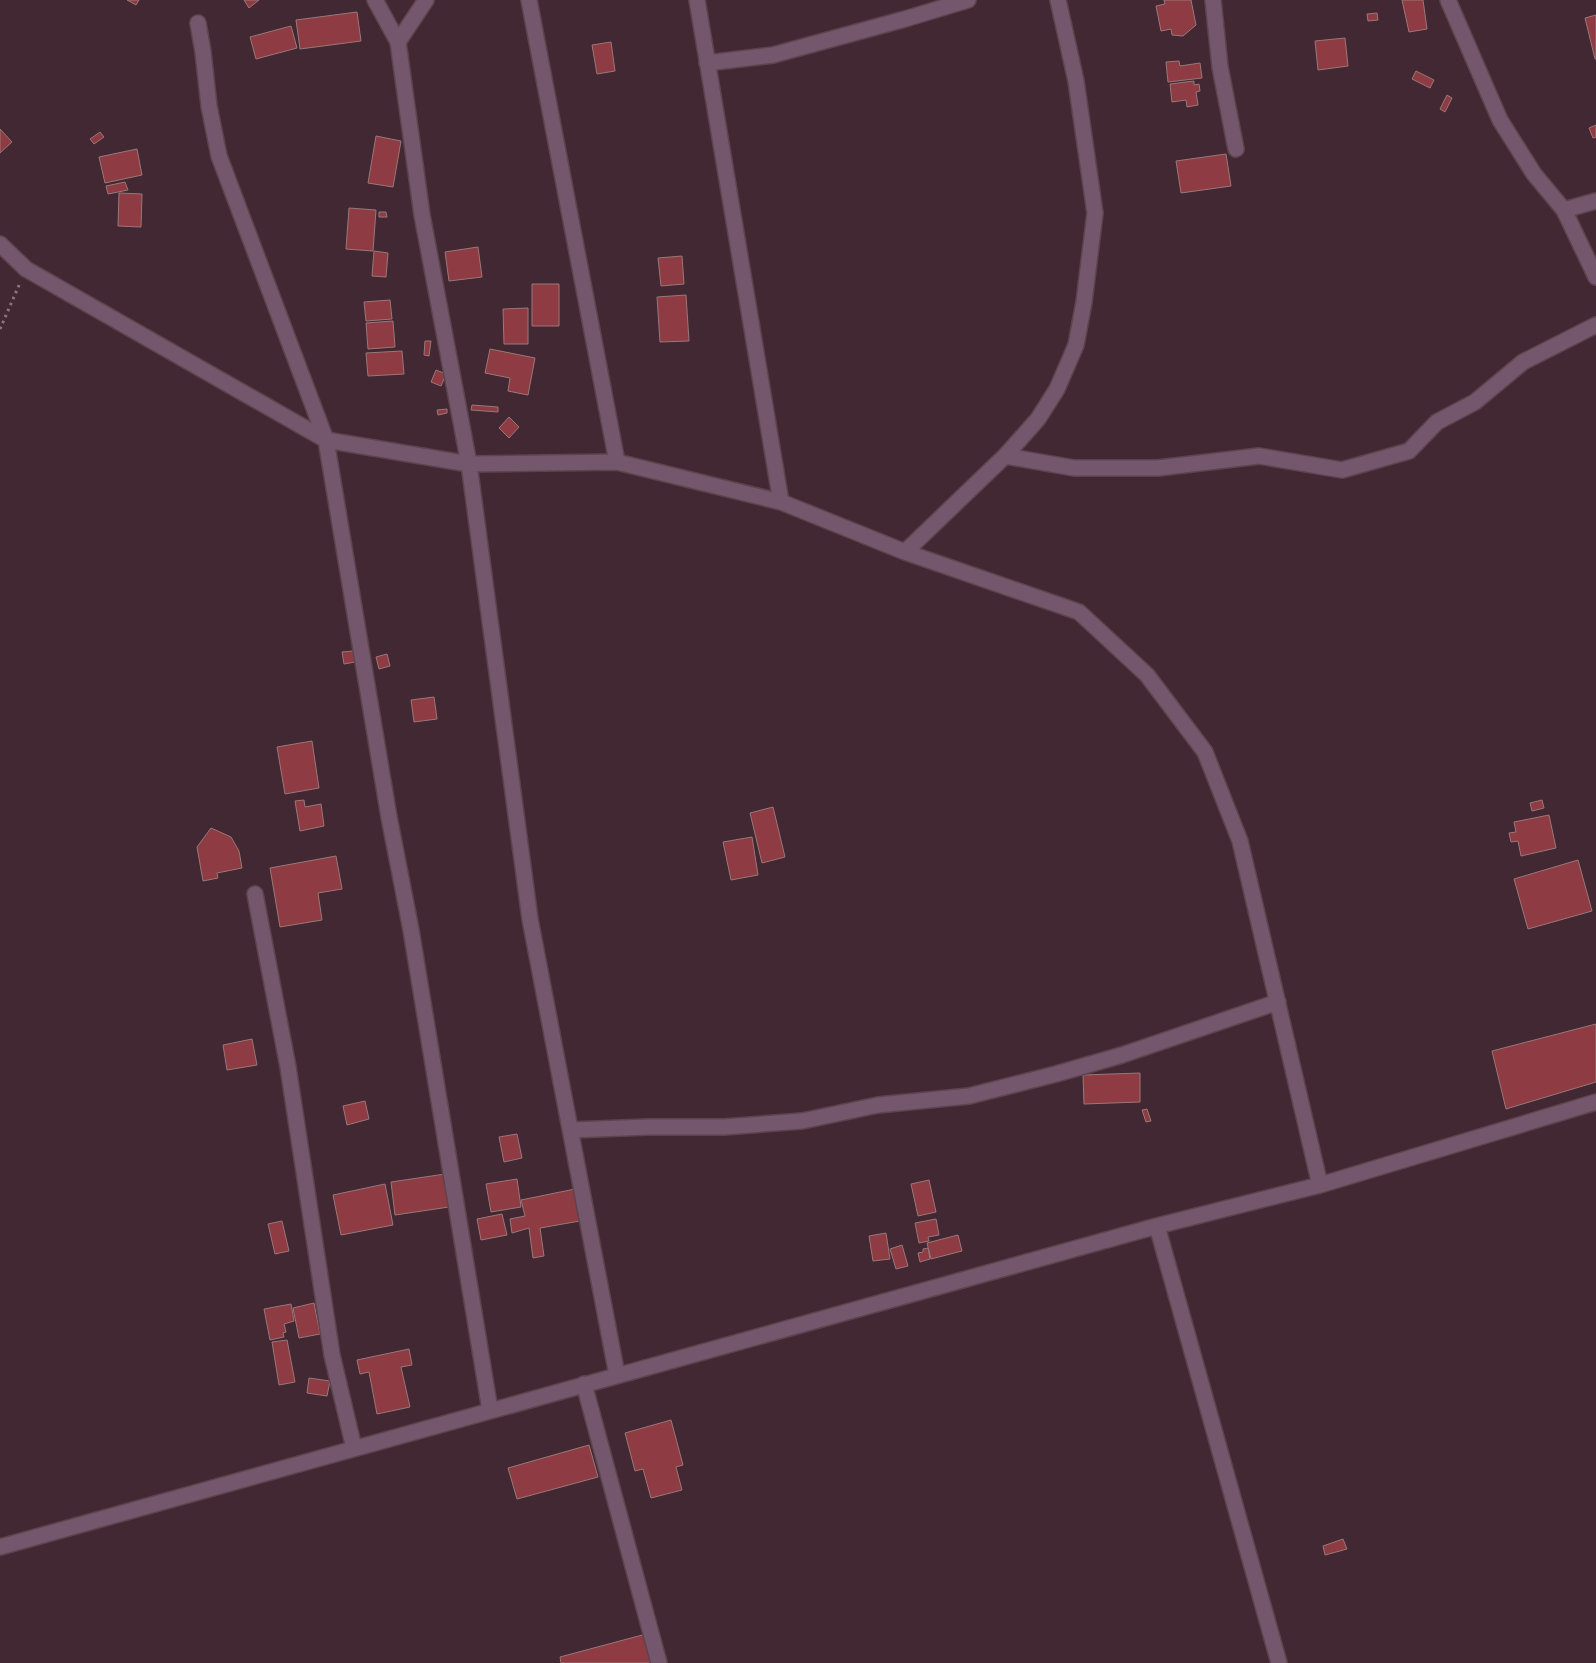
<svg xmlns="http://www.w3.org/2000/svg" width="1596" height="1663" viewBox="0 0 1596 1663" font-family="'Asap Condensed',sans-serif">
<style>
.building{fill:#8e3b43;stroke:#997879}
.lines{fill:none;stroke-linecap:round;stroke-linejoin:round}
.minor-casing{stroke:#5c444d;stroke-width:18}
.path{stroke:#8b757d;stroke-width:3;stroke-dasharray:2.5 4;stroke-linecap:butt}
.minor{stroke:#75576d;stroke-width:15}
</style>
<rect width="100%" height="100%" fill="#422832"/>
<path class="building" d="M127,0h12l-3,5z
M244,0h15l-10,8z
M1164,0h27l5,25 -13,11 -11,-1 -1,-6 -10,2 -5,-25 9,-2z
M1402,0h21l4,29 -18,3z
M357,12l4,29 -61,8 -4,-29z
M1377,13l1,7 -10,1 -1,-7z
M1596,15v44h-1l-10,-41z
M291,26l6,22 -41,11 -6,-22z
M1345,38l3,28 -30,4 -3,-29z
M611,42l4,29 -18,3 -5,-29z
M1179,61l1,5 20,-3 2,15 -34,4 -2,-20z
M1416,71l18,9 -4,8 -18,-9z
M1194,81v4l5,-1 1,7 -4,1 2,13 -11,2 -1,-7 -14,2 -2,-18z
M1447,95l5,3 -7,14 -5,-3z
M1596,125v12l-3,1 -4,-10z
M0,129l12,13 -12,11z
M100,132l4,5 -10,7 -4,-5z
M376,136l25,5 -8,46 -25,-4z
M137,149l5,26 -37,8 -6,-26z
M1226,154l5,32 -50,7 -5,-32z
M125,182l3,8 -20,4 -2,-8z
M119,193l23,1 -1,33 -23,-1z
M349,208l27,2 -3,41 -27,-2z
M379,212h7l1,5h-8z
M478,247l4,30 -33,4 -4,-29z
M374,251l14,2 -2,24 -14,-1z
M682,256l2,28 -23,2 -3,-28z
M532,284h27v42h-27z
M686,295l3,46 -29,1 -3,-45z
M390,300l2,19 -26,2 -2,-19z
M528,308v36h-24l-1,-35z
M393,321l2,26 -27,2 -2,-26z
M425,341h6l-2,15 -5,-1z
M490,349l45,9 -7,37 -20,-4 2,-13 -25,-5z
M402,351l2,23 -36,2 -2,-23z
M436,370l10,4 -5,12 -10,-4z
M472,405l26,2v5l-27,-2z
M447,409v4l-9,2 -1,-5z
M509,417l10,10 -10,11 -10,-10z
M353,651l2,11 -11,2 -2,-12z
M387,654l3,12 -11,3 -3,-12z
M434,697l3,22 -23,3 -3,-22z
M312,741l7,47 -34,6 -8,-47z
M304,800l1,7 16,-3 3,22 -24,5 -5,-30z
M1542,800l2,8 -12,3 -2,-8z
M773,807l12,50 -23,6 -12,-50z
M1549,815l7,33 -35,8 -3,-15 -7,1 -2,-9 7,-1 -2,-10z
M211,828l20,9 8,14 3,17 -25,5 1,5 -15,3 -6,-34z
M752,837l6,38 -27,5 -8,-38z
M336,856l6,33 -24,4 4,27 -42,7 -10,-59z
M1578,860l14,51 -64,18 -14,-50z
M1596,1024v58l-90,27 -14,-58z
M252,1039l5,26 -30,5 -4,-25z
M1140,1073v29l-56,2 -1,-29z
M365,1101l4,18 -22,6 -4,-19z
M1147,1109l4,12 -5,1 -4,-12z
M517,1134l5,24 -18,4 -5,-25z
M445,1174l4,33 -54,8 -4,-33z
M517,1179l4,28 -30,5 -5,-28z
M929,1180l7,32 -18,4 -7,-32z
M385,1184l8,41 -52,10 -8,-40z
M575,1189l5,32 -40,7 4,28 -11,2 -4,-30 -17,5 -2,-14 15,-3 -4,-16z
M502,1214l5,21 -26,5 -4,-21z
M936,1219l3,16 -11,2 1,4 -10,2 -4,-20z
M282,1221l7,30 -14,3 -7,-30z
M886,1233l4,26 -17,2 -4,-25z
M958,1235l4,16 -31,8 -4,-16z
M902,1245l6,21 -12,3 -6,-20z
M928,1248l2,11 -10,3 -2,-9 5,-1v-3z
M314,1303l6,31 -21,4 -6,-30z
M291,1304l3,17 -10,3 2,8 -3,1 1,4 -14,3 -6,-31z
M287,1340l8,42 -16,3 -7,-43z
M409,1349l3,16 -11,2 9,40 -33,7 -8,-42 -9,2 -3,-14z
M309,1378l21,3 -3,15 -20,-3z
M671,1420l12,45 -7,2 6,23 -31,8 -8,-29 -8,2 -10,-38z
M589,1445l9,32 -81,22 -9,-31z
M1343,1539l4,10 -22,6 -2,-9z
M646,1634l7,29h-92l-1,-6z"/>
<g class="lines">
<defs>
<path id="minor" d="M375,0l23,42 24,173 47,249 61,455 87,456
M529,0l88,462
M697,0l84,502
M1213,0l7,67 16,82
M1448,0l52,120 34,54 30,36 32,67
M198,23l5,29 6,54 10,50 107,284 63,377 22,113 79,480
M398,42l28,-42
M707,63l66,-8 132,-36 63,-19
M1564,210l32,-9
M0,244l26,25 300,171 143,24 148,-2 164,40 124,50 174,60 68,63 58,77 35,89 80,344
M1005,456l69,12h84l101,-12 83,14 67,-19 28,-29 38,-20 48,-40 73,-37
M905,552l100,-96 33,-37 19,-30 19,-44 8,-43 11,-89 -19,-132 -18,-81
M255,894l33,173 44,288 22,93
M571,1130l77,-3h76l78,-6 76,-16 91,-9 87,-22 66,-19 156,-53
M1157,1226l122,437
M584,1384l75,279
M0,1547l1157,-321 163,-41 276,-83"/>
</defs>
<use href="#minor" class="minor-casing"/>
<path class="path" d="M0,329l20,-46"/>
<use href="#minor" class="minor"/>
</g>
</svg>
